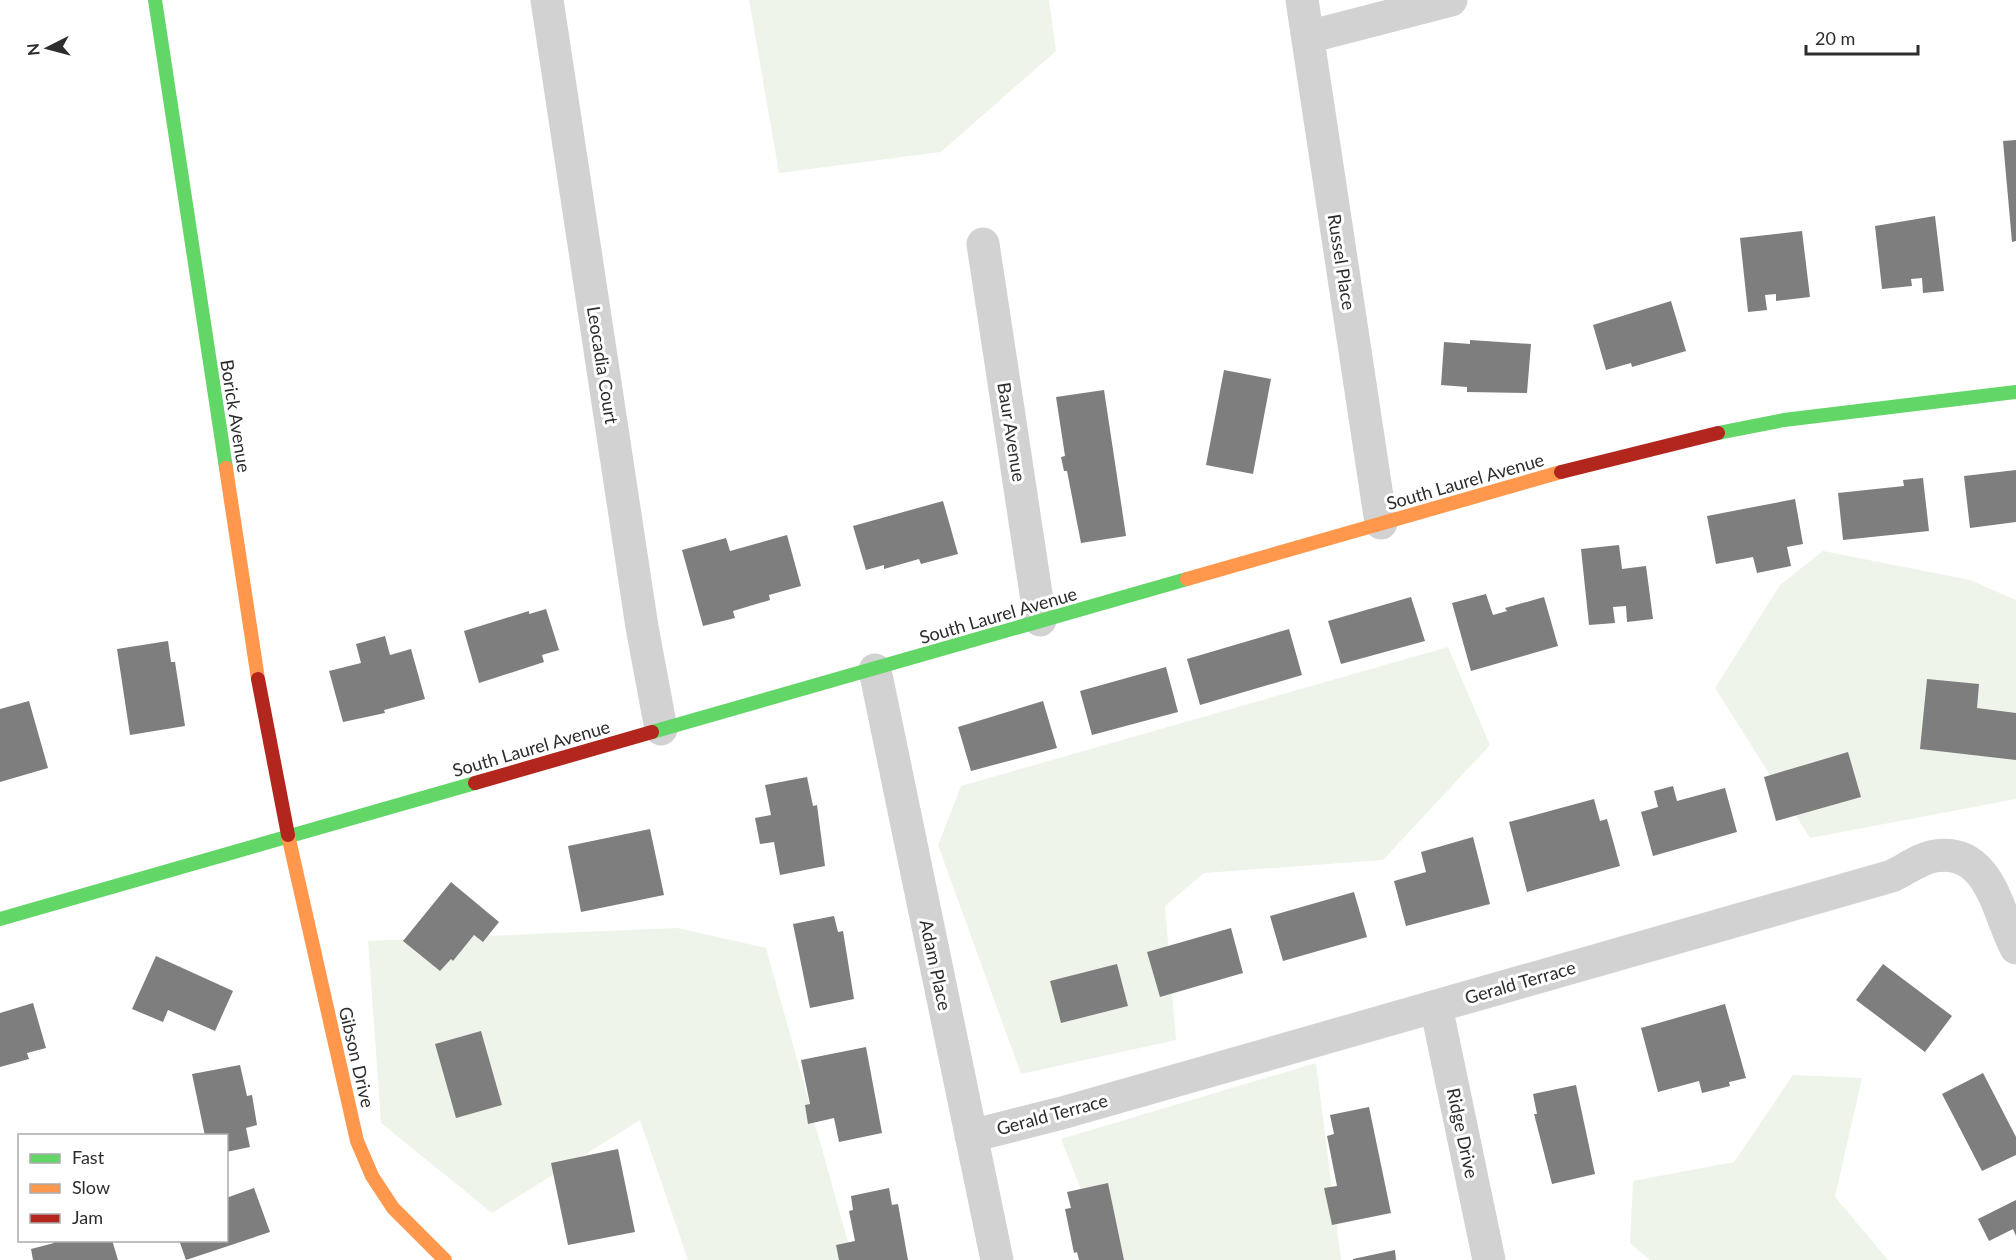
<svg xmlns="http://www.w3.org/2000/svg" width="2016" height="1260" viewBox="0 0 2016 1260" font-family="Lato,sans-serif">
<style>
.green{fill:#eef4ea}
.building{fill:#7e7e7e}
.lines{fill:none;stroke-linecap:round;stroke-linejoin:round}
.street{stroke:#d2d2d2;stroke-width:33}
.fast{stroke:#63d668;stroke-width:14}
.slow{stroke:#ff974d;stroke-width:14}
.jam{stroke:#b3261e;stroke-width:14}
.labels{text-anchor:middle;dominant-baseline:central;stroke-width:6;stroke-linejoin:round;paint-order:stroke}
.street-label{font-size:18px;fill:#2d2d2d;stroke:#fff}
</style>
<rect width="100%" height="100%" fill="#fff"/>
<path class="green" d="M749,0h300l7,51 -115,101 -162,21z
M1823,551l147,29 46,20v199l-206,39 -95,-150 65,-103z
M1448,647l42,98 -107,115 -179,13 -39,33 11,134 -155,34 -83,-229 23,-59z
M677,928l89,20 87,312h-165l-48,-140 -148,93 -111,-90 -13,-182z
M1316,1063l25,197h-232l-48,-121z
M1793,1075l69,3 -27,119 53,63h-238l-20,-17 3,-62 101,-19z"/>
<path class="building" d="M2016,140v101l-4,1 -9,-101z
M1935,216l9,75 -21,2 -1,-15 -11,1 1,7 -30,3 -7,-63z
M1802,231l8,66 -34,4v-7l-11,1 2,15 -19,2 -8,-74z
M1671,301l15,50 -54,16 -1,-4 -25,7 -13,-45z
M1470,340l61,4 -4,49 -60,-1v-5l-26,-2 3,-43 26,2z
M1224,370l47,9 -18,95 -47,-9z
M1104,390l22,146 -45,7 -14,-72h-3l-3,-14 4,-1 -9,-59z
M2016,470v52l-46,6 -6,-52z
M1923,478l6,53 -86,9 -5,-47 66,-7 -1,-6z
M1795,499l8,45 -16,3 4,19 -34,7 -4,-16 -37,7 -9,-48z
M943,501l15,53 -37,10 -2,-5 -35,10v-4l-18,5 -13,-44z
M787,535l14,51 -32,9 1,5 -37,11 2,7 -32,8 -21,-76 44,-12 4,13z
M1619,545l3,24 24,-3 7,53 -26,3 -1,-16 -13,1 2,16 -26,2 -8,-76z
M1486,594l7,21 14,-4 -2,-3 39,-11 14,49 -87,25 -19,-68z
M1411,597l14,44 -84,23 -13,-43z
M546,609l13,41 -17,5 2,7 -65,21 -15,-52 65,-20v3z
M1289,629l13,46 -102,30 -13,-46z
M385,636l5,19 21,-6 14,50 -41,11 1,3 -42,9 -14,-51 32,-8 -5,-19z
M168,641l3,21h4l10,64 -55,9 -13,-86z
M1166,667l12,45 -86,23 -12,-44z
M1927,679l52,5 -2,24 39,5v47l-96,-11z
M29,701l19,67 -48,14v-73z
M1043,701l14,47 -86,23 -13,-44z
M1848,752l13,45 -85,24 -12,-44z
M807,777l6,29 4,-1 8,61 -45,9 -6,-33 -14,2 -5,-26 16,-3 -6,-30z
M1673,786l4,15 48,-13 12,44 -84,24 -12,-44 17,-5 -4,-16z
M1594,799l6,22 7,-2 13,47 -93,26 -18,-70z
M650,829l14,66 -83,17 -13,-66z
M1473,837l17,67 -84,22 -12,-45 32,-9 -5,-20z
M451,882l48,40 -16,20 -9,-7 -21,26 -2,-2 -11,12 -37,-30z
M1354,892l13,45 -84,24 -13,-45z
M834,916l4,16 5,-1 11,68 -44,9 -17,-84z
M1231,928l12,45 -83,24 -13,-45z
M156,956l77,35 -18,40 -47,-21 -5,12 -31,-13z
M1117,964l11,42 -67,17 -11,-42z
M1883,964l69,52 -27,36 -69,-52z
M33,1003l13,45 -19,5 2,6 -29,8v-54z
M1725,1004l21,74 -17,4 1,4 -28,7 -3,-12 -41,11 -17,-64z
M481,1031l21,74 -46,13 -21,-74z
M866,1047l16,86 -43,9 -5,-24 -26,6 -3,-19 5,-1 -9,-44z
M240,1065l7,31 5,-1 5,30 -11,3 4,19 -24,5v-16h-21l-13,-62z
M1983,1073l33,64v18l-34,16 -40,-77z
M1576,1085l19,89 -43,10 -18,-70h3l-4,-20z
M1369,1107l22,106 -59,12 -8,-37 13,-2 -10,-50 7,-2 -4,-19z
M618,1149l17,83 -67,13 -17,-82z
M1108,1183l16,77h-45l-2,-8 -3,1 -9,-44 6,-1 -4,-16z
M254,1188l16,44 -84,28 -7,-20h47v-42z
M889,1188l3,17 6,-1 10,56h-69l-3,-15 19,-4 -6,-30 4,-1 -2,-14z
M2016,1200v36l-3,-7 -24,12 -11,-22z
M53,1240h59l6,20h-85l-2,-11 23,-6z
M1395,1250l1,10h-43v-1z"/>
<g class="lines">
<path class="street" d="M547,0l95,627 19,102
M1302,0l79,523
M1308,37l143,-37
M983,244l57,376
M875,670l122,590
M1436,1006l53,254
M971,1136l91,-23 830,-237c13,-6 29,-18 43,-20 55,-8 62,55 81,92"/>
<path class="fast" d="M155,0l71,468
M1718,433l66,-13 232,-28
M652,732l535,-153
M0,919l475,-136"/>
<path class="slow" d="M226,468l32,211
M1187,579l374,-107
M288,835l69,306 15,35 21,32 52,52"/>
<path class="jam" d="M1561,472l157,-39
M258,679l30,156
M475,783l177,-51"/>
</g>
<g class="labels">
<g class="street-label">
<text transform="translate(1342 262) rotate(81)">Russel Place</text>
<text transform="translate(603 365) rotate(81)">Leocadia Court</text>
<text transform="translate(236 416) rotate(81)">Borick Avenue</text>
<text transform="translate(1012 432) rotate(81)">Baur Avenue</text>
<text transform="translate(1465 481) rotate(-16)">South Laurel Avenue</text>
<text transform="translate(998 615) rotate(-16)">South Laurel Avenue</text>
<text transform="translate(531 748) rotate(-16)">South Laurel Avenue</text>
<text transform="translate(936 965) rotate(78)">Adam Place</text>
<text transform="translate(1520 982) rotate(-16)">Gerald Terrace</text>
<text transform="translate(357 1057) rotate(77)">Gibson Drive</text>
<text transform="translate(1052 1114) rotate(-15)">Gerald Terrace</text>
<text transform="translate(1463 1133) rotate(78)">Ridge Drive</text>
</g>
</g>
<rect x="18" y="1134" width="210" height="108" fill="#ffffff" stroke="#ababab" stroke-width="1.5"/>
<rect x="30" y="1154" width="30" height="9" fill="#63d668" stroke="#ababab" stroke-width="1.5"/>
<text x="72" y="1164" font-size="18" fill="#2d2d2d">Fast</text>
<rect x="30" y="1184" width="30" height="9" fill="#ff974d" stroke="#ababab" stroke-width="1.5"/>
<text x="72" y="1194" font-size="18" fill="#2d2d2d">Slow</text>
<rect x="30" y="1214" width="30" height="9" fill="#b3261e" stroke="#ababab" stroke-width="1.5"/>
<text x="72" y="1224" font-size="18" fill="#2d2d2d">Jam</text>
<g transform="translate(48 48) rotate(264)" stroke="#ffffff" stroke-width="4.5" paint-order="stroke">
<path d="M0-4.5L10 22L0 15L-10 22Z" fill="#2d2d2d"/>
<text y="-9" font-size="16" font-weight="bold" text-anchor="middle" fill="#2d2d2d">N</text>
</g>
<path d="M1806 45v9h112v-9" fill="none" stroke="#2d2d2d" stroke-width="3"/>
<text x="1815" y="45" font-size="18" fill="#2d2d2d" stroke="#ffffff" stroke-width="4.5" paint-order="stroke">20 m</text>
</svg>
